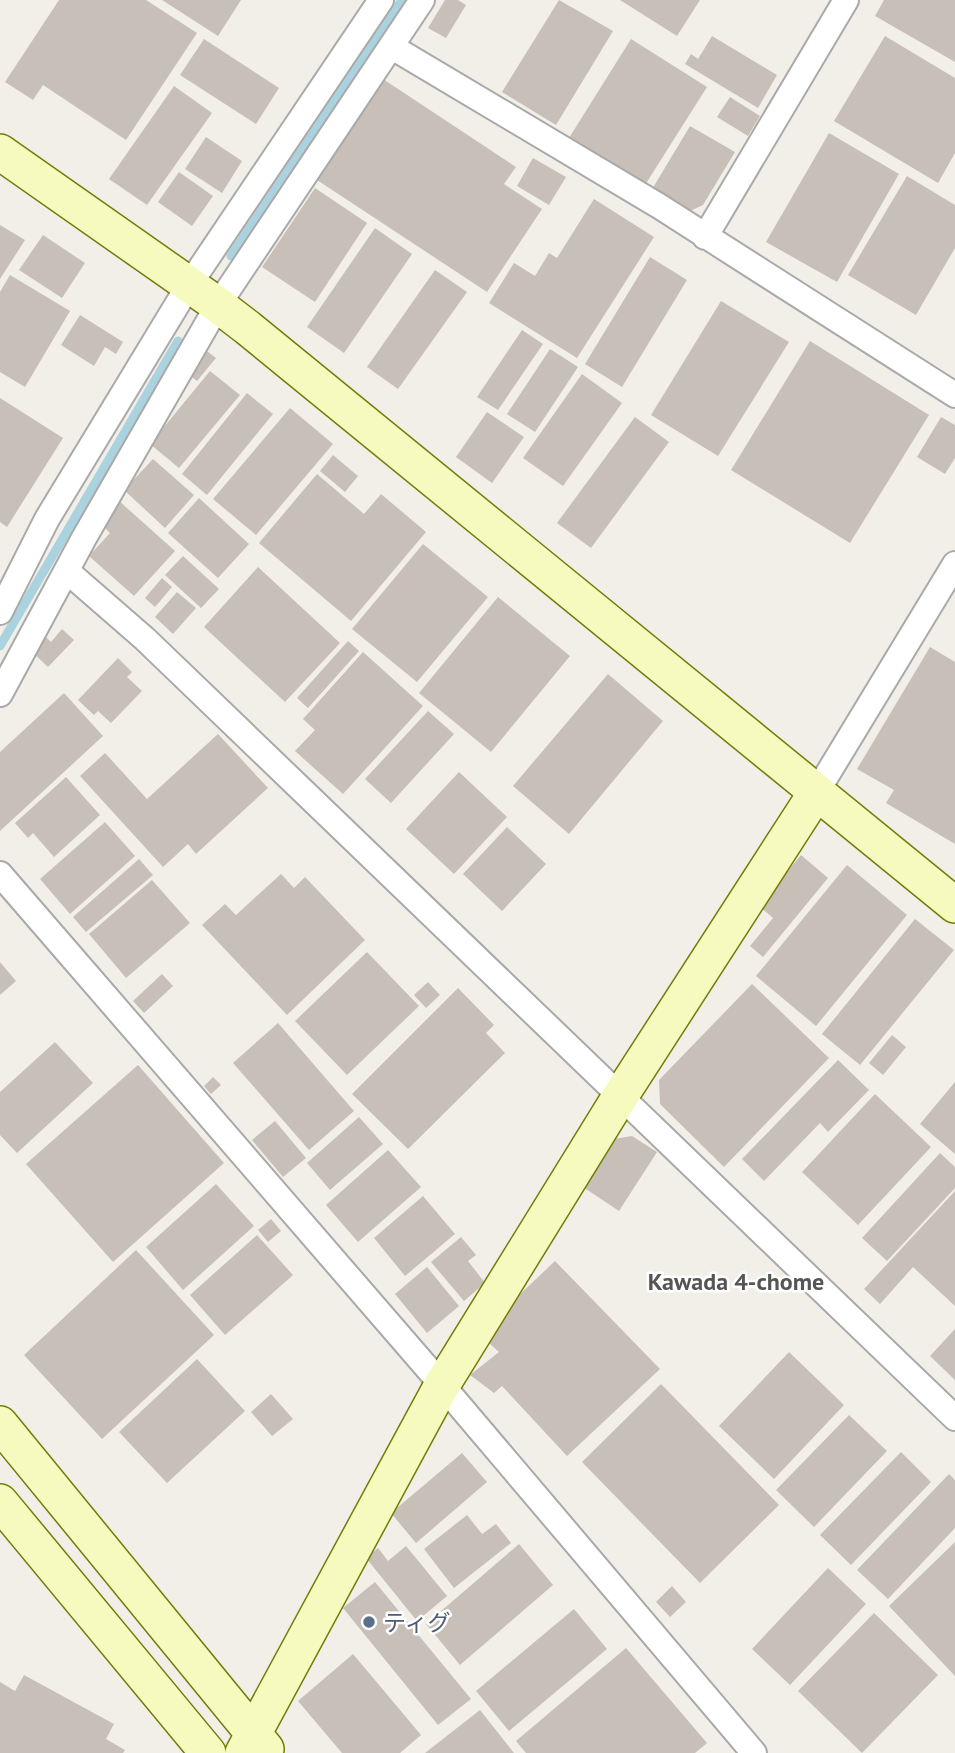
<svg xmlns="http://www.w3.org/2000/svg" width="955" height="1753" viewBox="0 0 955 1753" font-family="'PT Sans','Noto Sans JP',sans-serif">
<style>
.lines{fill:none;stroke-linecap:round;stroke-linejoin:round}
.stream{stroke:#aad3df;stroke-width:9}
.building{fill:#c7bfb8}
.street-casing{stroke:#a9a9a9;stroke-width:28}
.secondary-casing{stroke:#707d05;stroke-width:38}
.street{stroke:#fff;stroke-width:24}
.secondary{stroke:#f7fabf;stroke-width:35}
.service-dot{fill:#5c6f8a;stroke:#fff;stroke-width:2.5}
.labels{text-anchor:middle;dominant-baseline:central;stroke-width:5;stroke-linejoin:round;paint-order:stroke}
.service-label{font-size:23px;fill:#4e5e75;stroke:#fff;text-anchor:start}
.neighbourhood-label{font-size:24px;font-weight:bold;fill:#555;stroke:#fff}
</style>
<rect width="100%" height="100%" fill="#f2efe9"/>
<g class="lines">
<path class="stream" d="M231,256l171,-256
M0,646l178,-305"/>
</g>
<path class="building" d="M59,0h87l51,33 -71,107 -83,-55 -10,15 -28,-18z
M162,0h79l-23,36z
M445,0h13l8,5 -20,33 -18,-10z
M559,0l54,31 -57,94 -54,-33z
M620,0h80l-23,36z
M884,0h71v62l-80,-46z
M712,36l65,39 -19,33 -73,-44 6,-10 7,5z
M885,36l70,42v75l-17,30 -104,-62z
M204,39l75,49 -23,36 -76,-49z
M631,39l76,48 -62,98 -76,-47z
M383,79l133,88 -12,17 38,25 -55,83 -170,-112z
M174,86l38,27 -65,92 -38,-26z
M730,97l30,19 -12,20 -31,-19z
M690,126l45,26 -32,53 -15,7 -37,-21z
M829,133l70,41 -62,108 -71,-40z
M206,137l36,24 -20,32 -37,-24z
M533,158l33,19 -17,28 -32,-19z
M179,172l34,24 -21,30 -34,-24z
M907,176l48,29v43l-39,67 -68,-40z
M315,188l52,35 -52,79 -53,-35z
M594,199l60,38 -77,121 -88,-55 25,-40 21,13 14,-23 8,5z
M0,225l25,15 -25,39z
M375,228l37,26 -68,99 -37,-26z
M43,235l42,28 -23,35 -43,-28z
M650,257l37,23 -65,107 -37,-23z
M435,270l32,22 -69,97 -31,-22z
M10,275l60,36 -45,76 -25,-15v-80z
M721,301l68,41 -71,114 -67,-41z
M80,315l43,27 -7,12 -11,-7 -11,19 -33,-21z
M522,330l21,14 -45,66 -21,-13z
M810,341l119,74 -79,128 -119,-73z
M203,348l13,10 -19,23 -12,-9z
M550,349l28,18 -43,65 -28,-18z
M210,371l30,24 -61,73 -29,-24z
M582,374l40,29 -59,83 -40,-28z
M247,393l26,21 -66,81 -25,-21z
M0,398l63,40 -56,89 -7,-5z
M290,408l43,36 -77,91 -43,-36z
M487,412l37,25 -32,46 -36,-26z
M635,417l34,25 -78,106 -34,-25z
M941,417l14,8v33l-10,16 -28,-17z
M333,455l25,21 -13,16 -25,-21z
M153,459l41,36 -29,33 -41,-38z
M317,474l47,40 17,-20 45,38 -75,89 -92,-78z
M199,498l50,46 -31,34 -50,-45z
M118,500l57,51 -41,45 -45,-40 21,-23 -11,-11z
M423,544l65,53 -71,85 -65,-53z
M183,556l36,33 -18,19 -36,-33z
M258,567l82,76 -55,59 -81,-75z
M162,578l10,9 -17,20 -10,-9z
M177,592l19,16 -23,26 -18,-17z
M498,597l72,59 -79,96 -72,-59z
M62,629l12,11 -26,27 -17,-16 14,-15 6,6z
M348,641l11,10 -51,57 -11,-10z
M930,647l25,15v182l-69,-41 8,-13 -37,-21z
M363,652l60,54 -80,88 -48,-43 20,-21 -12,-11z
M118,658l14,14 -5,5 15,14 -31,32 -13,-12 -4,4 -16,-15z
M608,674l55,47 -94,113 -56,-48z
M64,693l39,43 -103,95v-79z
M428,711l26,23 -63,69 -26,-24z
M218,734l50,54 -72,66 -8,-10 -25,23 -83,-91 25,-23 42,46z
M459,772l48,45 -53,57 -48,-45z
M66,777l34,38 -46,42 -21,-24 -5,5 -13,-15z
M105,822l30,34 -65,58 -30,-35z
M507,827l39,37 -44,47 -39,-37z
M801,855l27,23 -65,79 -13,-11 23,-28 -14,-12z
M139,859l14,16 -67,57 -13,-15z
M847,865l60,50 -91,111 -60,-50z
M281,874l13,14 11,-11 60,63 -78,75 -85,-90 23,-21 11,11z
M152,880l38,43 -64,55 -37,-44z
M915,919l39,31 -94,115 -38,-31z
M367,952l52,54 -72,69 -52,-54z
M0,962l16,19 -16,14z
M162,974l11,12 -29,27 -11,-12z
M428,982l12,13 -14,13 -12,-13z
M752,984l77,74 -105,109 -64,-63 -1,-24z
M458,988l36,37 -8,8 19,20 -97,96 -56,-55z
M278,1023l76,88 -45,39 -76,-87z
M892,1035l14,12 -23,28 -14,-12z
M55,1042l38,41 -76,70 -17,-18v-43z
M838,1060l31,30 -41,42 -8,-9 -56,58 -22,-22z
M138,1065l86,98 -111,99 -87,-98z
M213,1077l8,8 -10,9 -7,-8z
M955,1082v72l-35,-30z
M875,1094l56,53 -73,78 -56,-53z
M359,1117l24,27 -53,46 -23,-27z
M275,1121l31,37 -23,19 -31,-37z
M632,1136l25,16 -38,59 -36,-24 31,-48z
M388,1150l33,37 -63,55 -32,-37z
M940,1153l15,14v21l-68,73 -25,-23z
M216,1184l38,42 -71,64 -37,-43z
M955,1191v115l-42,-39 -33,37 -16,-15z
M423,1196l32,38 -50,42 -31,-38z
M271,1219l10,12 -13,11 -10,-12z
M257,1235l36,40 -68,60 -35,-40z
M461,1237l15,18 -8,6 17,22 -21,18 -33,-39z
M136,1250l78,85 -112,104 -78,-84z
M555,1261l105,108 -93,87 -65,-70 -8,7 -24,-18 29,-23 -10,-9 27,-45z
M427,1267l32,39 -32,27 -32,-39z
M955,1329v51l-25,-24z
M789,1352l55,53 -70,74 -55,-53z
M197,1359l48,52 -78,72 -48,-51z
M661,1384l118,121 -79,78 -118,-121z
M271,1394l22,25 -21,17 -21,-24z
M849,1415l38,36 -73,76 -38,-37z
M901,1452l30,30 -80,83 -31,-30z
M462,1453l25,29 -71,61 -25,-30z
M949,1474l6,6v48l-67,71 -31,-29z
M467,1515l15,19 14,-10 15,19 -57,45 -30,-39z
M955,1542v134l-66,-70z
M519,1544l34,41 -93,80 -34,-41z
M406,1546l41,50 -30,25 -51,-63 12,-10 10,13z
M828,1568l38,36 -76,81 -38,-36z
M375,1582l96,117 -33,26 -95,-117z
M672,1586l14,16 -16,15 -14,-15z
M574,1609l33,40 -98,82 -33,-40z
M874,1613l64,62 -76,78 -64,-62z
M626,1648l81,95 -12,10h-169l-10,-12z
M353,1654l68,81 -21,18h-58l-44,-52z
M24,1675l90,49 -8,15 19,11 -2,3h-123v-71l15,9z
M480,1710l34,43h-89z"/>
<g class="lines">
<defs>
<path id="street" d="M392,47l267,159 296,189
M705,237l141,-237
M68,572l77,67 810,779
M0,612l47,-93 142,-234 192,-285
M0,694l84,-156 134,-233 204,-305
M816,793l139,-229
M0,874l442,511 312,368"/>
<path id="secondary" d="M0,152l218,153 30,23 707,577
M0,1424l266,325
M0,1502l208,251
M243,1753l199,-368 179,-290 195,-302"/>
</defs>
<use href="#street" class="street-casing"/>
<use href="#secondary" class="secondary-casing"/>
<use href="#street" class="street"/>
<use href="#secondary" class="secondary"/>
</g>
<circle class="service-dot" cx="369" cy="1622" r="7"/>
<g class="labels">
<g class="service-label">
<text x="383" y="1622">ティグ</text>
</g>
<g class="neighbourhood-label">
<text x="736" y="1281">Kawada 4-chome</text>
</g>
</g>
</svg>
